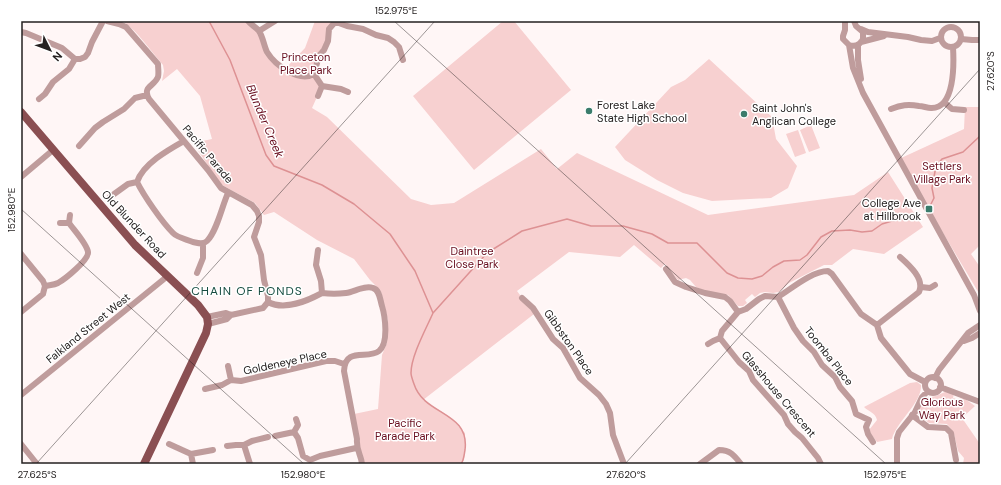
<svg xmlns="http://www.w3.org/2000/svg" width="1001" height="485" viewBox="0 0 1001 485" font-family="'DM Sans',sans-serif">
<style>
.green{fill:#f7d0d0}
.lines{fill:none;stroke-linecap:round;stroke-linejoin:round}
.stream{stroke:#dd9193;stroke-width:1.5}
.minor{stroke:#bf9c9c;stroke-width:6}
.major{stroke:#8a4f52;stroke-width:8}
.ticks{fill:none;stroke:#242020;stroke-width:1;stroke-opacity:0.45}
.poi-dot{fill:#3b7c6c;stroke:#fff;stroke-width:1.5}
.labels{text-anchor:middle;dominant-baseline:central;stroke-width:3;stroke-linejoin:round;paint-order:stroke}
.park-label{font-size:11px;fill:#680d1e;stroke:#fff}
.poi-label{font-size:11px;fill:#242020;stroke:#fff;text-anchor:start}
.street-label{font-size:11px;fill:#242020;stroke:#fff}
.water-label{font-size:12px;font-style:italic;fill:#680d1e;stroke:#fff}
.neighbourhood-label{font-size:12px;letter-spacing:1px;fill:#164c40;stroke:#fff}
.neatline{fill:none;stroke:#242020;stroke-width:1.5}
.ticks-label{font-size:10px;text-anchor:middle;fill:#242020}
</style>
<rect width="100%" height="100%" fill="#fff6f6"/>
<path class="green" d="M123,21h125l11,10 8,20 18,18 20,-21 10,-27h21l-7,8 -13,41 6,16 -10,22 15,9 84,82 20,6 23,-2 87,-54 16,20 20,-16 131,62 146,-20 34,-23 35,55 -39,27 -31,-5 -21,16h-8l-35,18 -10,9 -6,1 -8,-1 -5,1 -5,4 -3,-3 -7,6 2,3 -4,3h-5l-10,-11 -21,-3 -11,-5 -6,-7 -4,-2 -8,2 -13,-16 -4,4 -27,-23 -14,12 -51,-5 -52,39 17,23 -111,86 27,17 15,16v14l-1,13 -3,4h-98l-5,-15 -4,-35 24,-5 4,-54 5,-12 1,-23 -7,-28 -3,-4 -8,-8 -16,-21 -37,-19 -43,-28 -10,3 -9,-12 -33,-18 -5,-6 -24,-36 19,-4 -12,-43 -23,-27 -15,12 2,-10 -1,-6c-13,-15 -24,-32 -40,-44z
M503,21h11l57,69 -97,80 -61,-74z
M709,59l63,58 4,22 21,27 -9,22 -17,10 -59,3 -29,-8 -26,-13 -32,-20 -10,-13 56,-60 14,-7z
M980,106v139l-9,9 9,13v28l-81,-136 65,-30 1,-22h15z
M811,125l9,23 -11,4 -9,-22z
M798,130l8,23 -11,4 -9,-23z
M917,382l4,3c1,18 -25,37 -29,54l-15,3 -8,-10v-2l8,-10c-2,-8 -8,-8 -13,-13l46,-24z
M947,391l7,2 -1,5 7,2 1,-4 14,10 -13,12 18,26v20h-17l1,-6 -6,-7 -4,-17 -3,-5 -4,-5 -18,-1 -12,-9 1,-6 7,-10 11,-2z"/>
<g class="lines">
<path class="stream" d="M209,21l21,39 36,95 8,11 48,19 32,19 36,30 25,37 18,42c-7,16 -22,43 -22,60 0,3 2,8 3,11 10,32 56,27 51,66 -1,5 -1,10 -4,14
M930,206l4,-8 -2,-10 4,-22 6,-7 21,-7 17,-16
M433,313l54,-60 35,-22 45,-12 24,7h32l29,8 16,9h29l30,30 11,5 14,1 10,-3 11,-9 11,-6 16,-1 7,-5 14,-18 11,-6 18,-1 12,2 10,-1 10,-7 10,-3 19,-3"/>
<path class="minor" d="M107,21l12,3 7,3 32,37c0,4 1,9 0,13 -4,10 -16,9 -9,22l59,71 13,18 31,17 5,6 2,5v6l-5,15 7,18 3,25 4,16v6l-5,6 -32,7 -5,-2 -19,4
M248,21c3,4 8,6 11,10 4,6 5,15 8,21 8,13 32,31 47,22l5,-18 5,-6 4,-9 1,-12 7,-8
M845,21v9l-2,6v3l6,6 4,23 10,25 111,202 6,16
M336,22l11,4 16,3 13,6 12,3 6,4 5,5 4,13
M941 37a10 10 0 1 1 20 0a10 10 0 1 1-20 0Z
M861,29l7,3 40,5 13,3 11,1 8,-3
M259,31l16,-10
M21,32l5,1 36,15 13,11h5l5,-2 3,-4 4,-11 11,-21
M961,39l11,1h8
M861,42l23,-6
M849,45c6,2 11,0 14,-6v-7l-7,-6 -2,-5
M858,45v15l3,19
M314,74l8,12 -4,10
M322,86l19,3 7,3
M39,99l6,-5 8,-12 16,-13 6,-10
M945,103l7,6 12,1
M891,109c10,-4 17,-5 28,-3 4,0 8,2 12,2 24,1 23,-44 22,-61
M184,141c-16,9 -41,23 -47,41 7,14 25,40 36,51 5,5 13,6 20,9 5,1 10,3 14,-1 10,-10 15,-35 21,-48
M79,146l16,-18 8,-6 21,-13 11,-11 12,-3
M21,177l32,-27
M110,197l18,-13 9,-2
M60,223h9l1,-8
M318,250l-2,15 5,16 1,12
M21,254l22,27 2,5 -2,8 -22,18
M666,269l9,13 11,5 19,6 20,4 5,4 8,11
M197,273l6,-15v-14
M45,286c4,-1 9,-1 13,-3 7,-4 31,-23 30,-31 -1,-8 -14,-22 -19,-29
M921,287l9,1 5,-3
M778,297l16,31 9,13 11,11 8,13 13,12 5,10 12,14 4,13 13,6 -3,7 2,7 5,8
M522,298l11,10 20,31 10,9 17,30 19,17 7,9 4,9 3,22 11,29
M268,302c17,9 39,-1 54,-9 8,1 16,1 24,0 8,-1 19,-8 27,-5 7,2 7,12 9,18 3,10 7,37 -3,45 -11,9 -34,-5 -35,20l13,68c-1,12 4,15 5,25
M208,324l19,-5 4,-4
M877,325l42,-33c6,-13 -10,-27 -19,-35
M964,341l8,-3 8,-5
M708,344l5,-3 7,-3
M228,366l3,14
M925 385a8 8 0 1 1 16 0a8 8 0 1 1-16 0Z
M935,378l4,-8 29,-37 12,-8
M940,387l40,15
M205,389l17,-4 9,-5 10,1 85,-20h9l9,3
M21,395l143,-116 3,-4
M912,415l16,12 18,1 5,5 5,27
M294,432l4,6 5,18 7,4 10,-4 36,-8
M275,436l19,-4 4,-7 -2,-6
M21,444l16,20
M169,444l22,10 22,-4
M244,445l6,19
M227,446l9,-1h8l8,-4 16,-4
M191,454l2,10
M700,464l19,-14c11,0 15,5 22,14
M821,464l-3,-6 -16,-20 -7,-6 -7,-8 -4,-9 -31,-35 -4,-9 -10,-9 -19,-24 2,-7 16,-19 8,-3 13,-10 6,-3 13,1c13,-8 34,-26 50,-26l4,3 29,40 16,11 4,13 29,36 15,8
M897,464v-26l2,-6 16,-20 7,-15 6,-6"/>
<path class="major" d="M21,112l114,133 63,60 9,12 1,7 -2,9 -62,131"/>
</g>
<path class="ticks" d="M394,21l492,443M977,21l3,3M21,209l283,255M36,464l399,-443M625,464l355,-395"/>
<g class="poi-dot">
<circle cx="589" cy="111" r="4"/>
<circle cx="744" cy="114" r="4"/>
<rect x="925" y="205" width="8" height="8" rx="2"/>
</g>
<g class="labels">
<g class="park-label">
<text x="306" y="57">Princeton<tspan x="306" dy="13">Place Park</tspan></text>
<text x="942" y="166">Settlers<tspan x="942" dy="13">Village Park</tspan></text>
<text x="472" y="251">Daintree<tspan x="472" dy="13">Close Park</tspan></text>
<text x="942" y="402">Glorious<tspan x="942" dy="13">Way Park</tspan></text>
<text x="405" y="423">Pacific<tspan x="405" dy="13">Parade Park</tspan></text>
</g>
<g class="poi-label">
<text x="597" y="105">Forest Lake<tspan x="597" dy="13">State High School</tspan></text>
<text x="752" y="108">Saint John's<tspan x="752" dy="13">Anglican College</tspan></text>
<text x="921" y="203" text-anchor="end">College Ave<tspan x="921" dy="13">at Hillbrook</tspan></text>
</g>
<g class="street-label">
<text transform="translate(208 154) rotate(50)">Pacific Parade</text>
<text transform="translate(134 224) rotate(47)">Old Blunder Road</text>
<text transform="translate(88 328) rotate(-39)">Falkland Street West</text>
<text transform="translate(569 342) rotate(55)">Gibbston Place</text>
<text transform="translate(829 356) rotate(52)">Toomba Place</text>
<text transform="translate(285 362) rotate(-12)">Goldeneye Place</text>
<text transform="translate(779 394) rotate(50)">Glasshouse Crescent</text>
</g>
<g class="water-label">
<text transform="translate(265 121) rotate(67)">Blunder Creek</text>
</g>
<g class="neighbourhood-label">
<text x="247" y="291">CHAIN OF PONDS</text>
</g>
</g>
<rect width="1001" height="485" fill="none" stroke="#ffffff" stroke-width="44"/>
<g transform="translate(50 50) rotate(132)" stroke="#ffffff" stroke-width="3" paint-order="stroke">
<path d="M0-3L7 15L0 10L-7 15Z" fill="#242020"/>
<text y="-6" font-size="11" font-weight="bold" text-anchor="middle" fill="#242020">N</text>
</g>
<rect x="22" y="22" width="957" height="441" class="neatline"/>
<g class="ticks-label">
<text x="396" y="14">152.975°E</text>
<text transform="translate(990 71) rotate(-90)" y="4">27.620°S</text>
<text transform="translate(11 210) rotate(-90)" y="4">152.980°E</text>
<text x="37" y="478">27.625°S</text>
<text x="303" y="478">152.980°E</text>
<text x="626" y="478">27.620°S</text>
<text x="885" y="478">152.975°E</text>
</g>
</svg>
